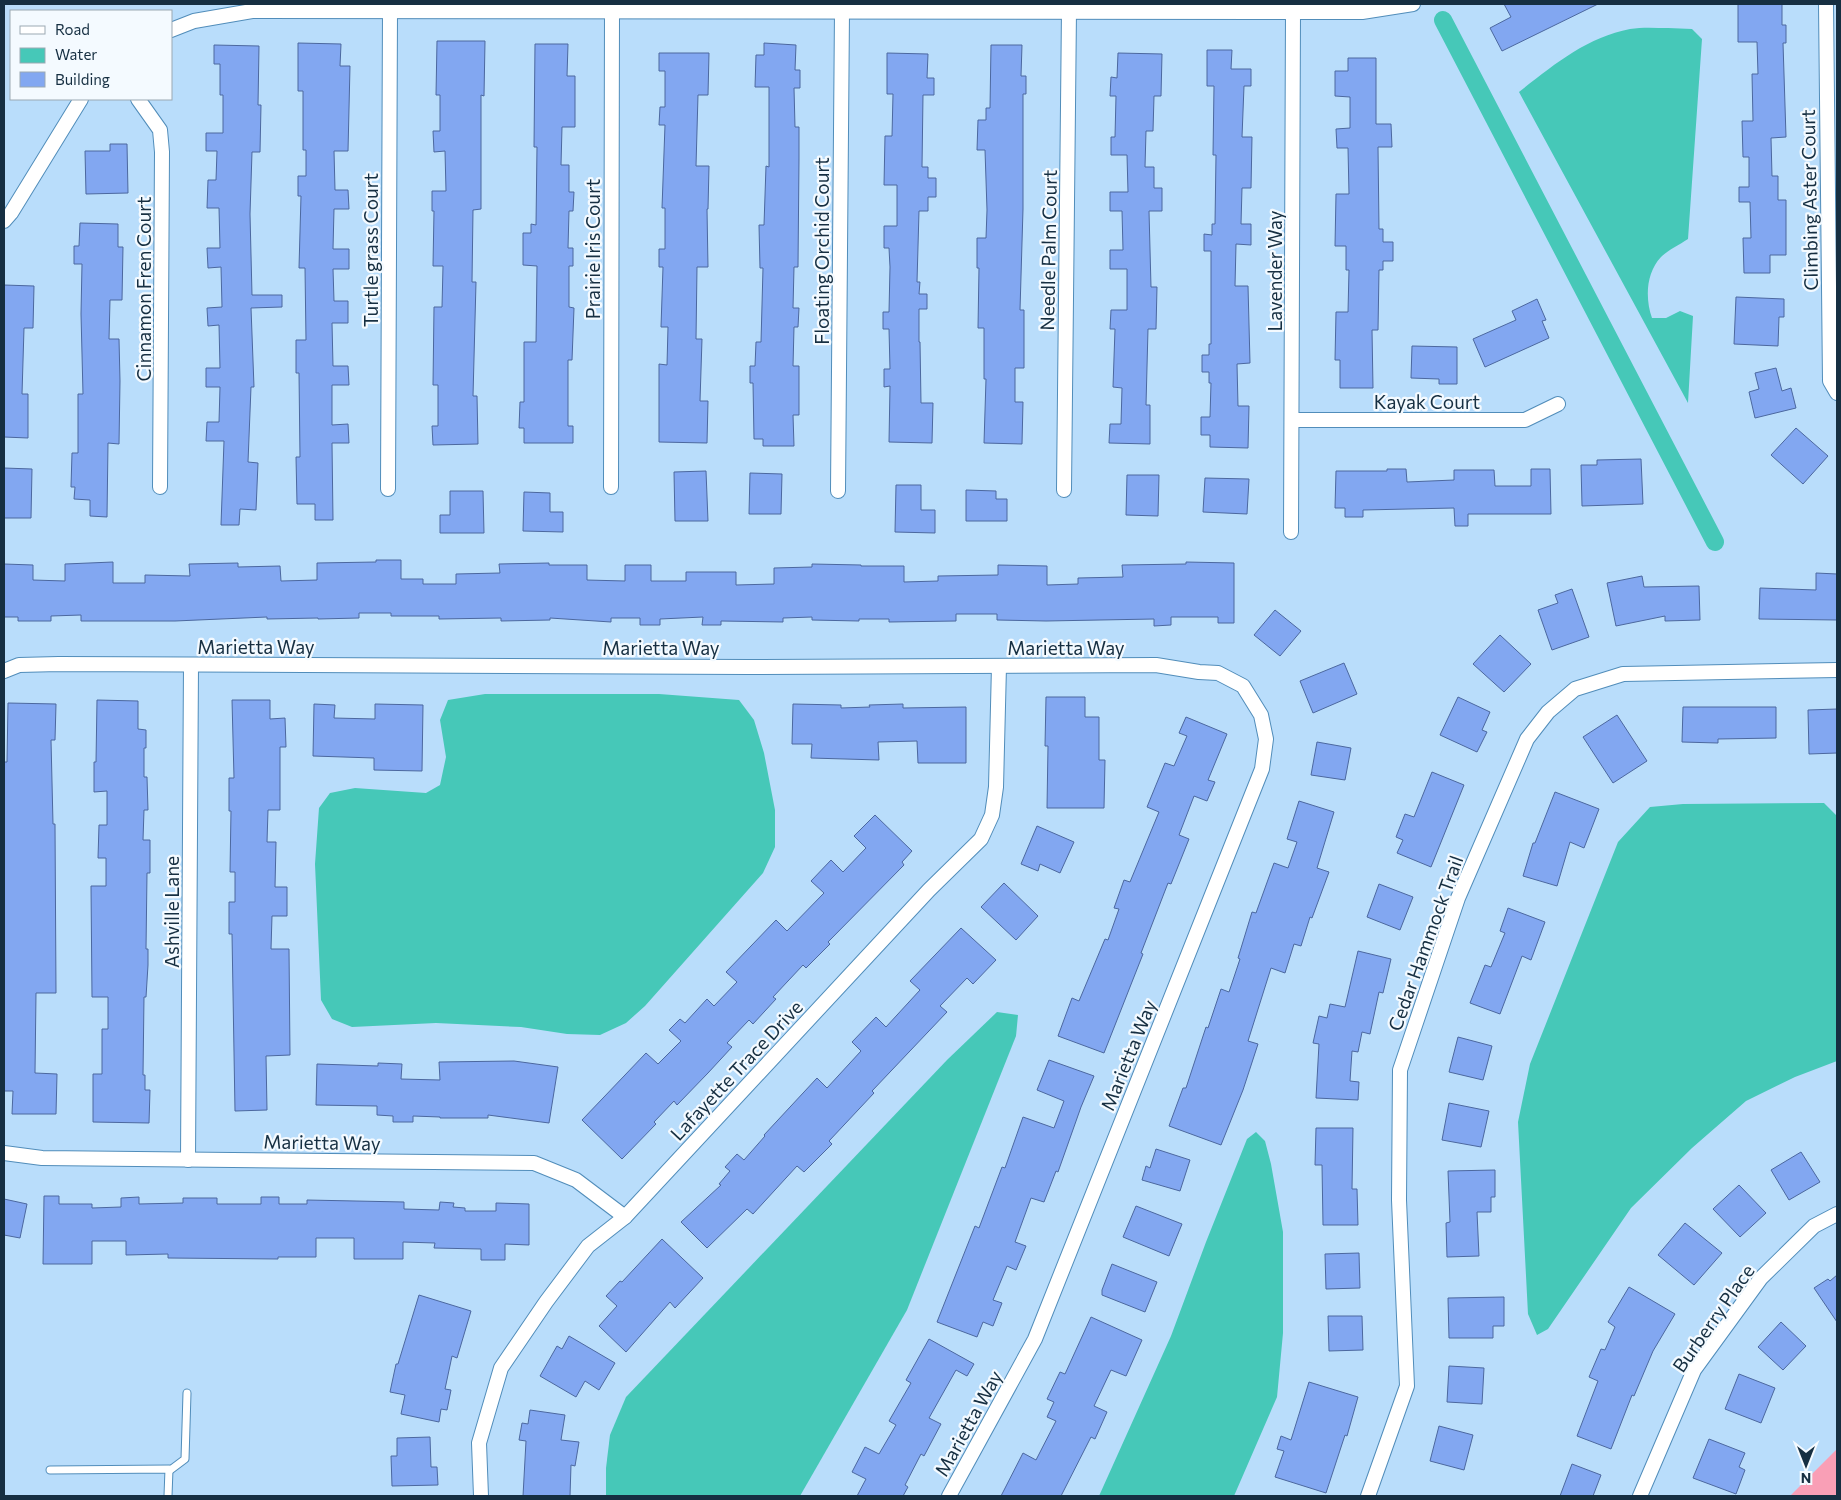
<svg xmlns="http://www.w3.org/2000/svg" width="1841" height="1500" viewBox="0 0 1841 1500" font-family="Commissioner,sans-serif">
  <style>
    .green { fill: #f99fb6 }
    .water { fill: #46c8b8 }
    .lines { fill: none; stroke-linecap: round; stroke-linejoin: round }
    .canal { stroke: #46c8b8; stroke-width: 18 }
    .building { fill: #82a7f1; stroke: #4c689f }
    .lane-casing { stroke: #518dba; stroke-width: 9 }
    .street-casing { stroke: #518dba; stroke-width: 16 }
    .lane { stroke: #fff; stroke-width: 7 }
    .street { stroke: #fff; stroke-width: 14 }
    .labels { text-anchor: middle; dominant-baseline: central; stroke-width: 4.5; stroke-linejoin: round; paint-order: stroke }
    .street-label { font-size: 19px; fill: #162f42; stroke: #f4faff }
  </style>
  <rect width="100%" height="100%" fill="#b9ddfb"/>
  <polygon class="green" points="1837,1449 1837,1496 1790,1496"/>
  <g class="water">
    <path d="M1668,28L1692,29L1702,39L1688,239C1679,245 1668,250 1661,257C1646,273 1645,298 1652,318H1666L1680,311L1693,316L1688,403L1519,92C1552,66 1587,37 1630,29C1642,27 1656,28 1668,28Z"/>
    <polygon points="485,694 659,694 739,700 754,720 764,753 775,810 775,847 763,873 645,1006 626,1023 600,1035 567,1034 521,1027 436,1023 352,1027 332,1019 321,1000 315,864 319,808 330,793 355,788 426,793 440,785 446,757 440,720 448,700"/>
    <polygon points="1824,803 1837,816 1837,1061 1795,1077 1746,1101 1692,1148 1631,1208 1548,1329 1537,1335 1528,1314 1518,1122 1530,1064 1618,842 1650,807 1683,804"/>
    <polygon points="997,1012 1018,1015 1016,1036 907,1310 800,1496 606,1496 606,1468 610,1435 626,1397 947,1060"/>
    <polygon points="1256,1132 1265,1141 1271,1164 1283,1232 1283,1333 1277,1397 1234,1496 1099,1496 1171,1336 1206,1242 1247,1139"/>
  </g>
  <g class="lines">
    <polyline class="canal" points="1443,20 1715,542"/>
  </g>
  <g class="building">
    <polygon points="1504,4 1598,4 1502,51 1490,28 1511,17"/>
    <polygon points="1738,4 1782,4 1782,25 1786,25 1786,43 1783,43 1786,137 1771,138 1772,176 1778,176 1778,200 1786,200 1786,255 1770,255 1770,273 1744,273 1743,238 1751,238 1750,202 1739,202 1739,187 1749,187 1749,157 1743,157 1742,121 1753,121 1752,74 1758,74 1757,42 1738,42"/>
    <polygon points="437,41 485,41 484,96 481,95 481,209 473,210 472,282 476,282 473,396 477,396 478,444 433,445 432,426 438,426 438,385 433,385 434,307 442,307 443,266 433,266 434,211 432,211 432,191 446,191 445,151 434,152 433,131 440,131 440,95 436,95"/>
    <polygon points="298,43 341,44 340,66 350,66 348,151 334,151 335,190 348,190 349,209 334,209 333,249 349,249 349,269 333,269 334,301 348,301 348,323 332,323 333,366 348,366 349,385 332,385 332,425 348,424 349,443 332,443 333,520 315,520 315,504 297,504 296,457 300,457 299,373 296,373 296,340 306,340 305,268 299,268 301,196 298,196 298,176 306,176 306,150 303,150 303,91 298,91"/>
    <polygon points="764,43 796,45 795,70 800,70 800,88 794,88 795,127 799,127 799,159 798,267 794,267 793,308 799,308 798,327 794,327 793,366 799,366 799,415 793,415 794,446 763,446 763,439 754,439 753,383 750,383 750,366 755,366 756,342 761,342 763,268 760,268 759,225 764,225 766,166 769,167 769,87 755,87 756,55 764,55"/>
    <polygon points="535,44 568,44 567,76 575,76 575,127 562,127 561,165 569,165 569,192 574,192 573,211 569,211 568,248 573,248 573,266 569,266 569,307 574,308 572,360 568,360 568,426 573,426 573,443 524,443 524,428 519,428 520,402 524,402 524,342 536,342 537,266 523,265 523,233 531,233 531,224 536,225 537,147 534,147"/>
    <polygon points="214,45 259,46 258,105 261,105 260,152 252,152 250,214 252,295 282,295 282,307 251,308 254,387 251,387 248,462 258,463 256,510 240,509 239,525 221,525 224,441 206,441 207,422 219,422 220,387 206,387 206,368 220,368 219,325 208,326 207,308 222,307 221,267 208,268 207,248 220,248 219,208 207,208 208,180 216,180 217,151 206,151 206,133 223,133 223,95 220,95 220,64 214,64"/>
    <polygon points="991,45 1022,45 1021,76 1026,76 1026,94 1023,94 1023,209 1020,310 1024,310 1024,368 1015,368 1015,402 1023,402 1022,444 984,443 986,379 984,379 984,328 978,328 979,268 977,268 977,238 986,238 987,210 985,150 977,150 978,120 986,120 986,108 990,108"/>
    <polygon points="1207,50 1232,50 1231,69 1251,69 1251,86 1244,86 1242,137 1252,137 1251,188 1242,188 1241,224 1251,224 1251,245 1236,244 1235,286 1248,286 1250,363 1237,364 1238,406 1249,406 1248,448 1210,447 1210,435 1201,435 1201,417 1210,417 1211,383 1209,383 1209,372 1202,372 1202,355 1209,355 1209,344 1211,344 1211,251 1204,251 1204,234 1212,235 1212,224 1215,224 1216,155 1213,155 1214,86 1207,86"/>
    <polygon points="659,53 709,53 708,95 698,95 696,166 709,166 708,209 707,209 708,267 697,267 696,339 702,339 700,401 708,401 707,443 659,442 659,364 667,365 668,327 661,327 663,267 659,267 659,249 665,249 665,208 662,208 665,125 659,125 660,107 665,107 665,71 659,71"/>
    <polygon points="887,53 928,54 927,78 934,78 934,95 923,95 922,167 928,167 928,178 936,178 936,197 928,197 928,211 919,211 917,282 920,282 919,294 927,294 927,309 919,309 919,342 920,342 921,403 933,403 932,443 889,442 890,386 884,387 884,369 890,369 889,329 883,329 883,312 889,312 890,267 889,248 884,248 884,226 897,226 897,185 884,185 885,136 892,136 893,94 887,94"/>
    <polygon points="1118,53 1162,54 1161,96 1154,96 1153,131 1146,131 1145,167 1154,167 1154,188 1162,188 1162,211 1149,211 1151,287 1157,287 1156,329 1148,329 1146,405 1150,405 1150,444 1109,443 1110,424 1121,424 1122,388 1113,387 1115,329 1110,329 1111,310 1127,310 1127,269 1110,269 1110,250 1123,250 1122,211 1110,211 1110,192 1128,192 1127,155 1111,155 1111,137 1115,137 1116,96 1110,96 1111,77 1117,78"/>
    <polygon points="1348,58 1376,58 1376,124 1391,124 1392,147 1378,147 1379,229 1383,229 1383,242 1393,242 1393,261 1383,261 1383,270 1379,270 1378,330 1372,330 1373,388 1340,388 1340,360 1335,360 1336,312 1348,312 1349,270 1346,270 1346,246 1335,246 1336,194 1349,194 1348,148 1337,148 1336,129 1350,128 1350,97 1335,96 1335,71 1348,71"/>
    <polygon points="110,144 127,144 128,193 86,194 85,151 110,151"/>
    <polygon points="80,223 118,224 118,247 123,247 122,300 110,300 109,339 119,339 120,381 119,444 108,443 107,517 90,516 90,500 74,499 75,487 71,487 72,453 78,453 78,394 83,394 81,314 82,264 74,264 74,246 79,246"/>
    <polygon points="4,285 34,286 33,328 24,328 22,394 28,394 28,438 4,437"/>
    <polygon points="1736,297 1784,299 1784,317 1779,317 1778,346 1734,344"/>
    <polygon points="1537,299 1546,320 1542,321 1549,338 1485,367 1473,339 1516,320 1512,311"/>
    <polygon points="1412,346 1457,347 1457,384 1439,384 1439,379 1411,378"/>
    <polygon points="1776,368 1782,391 1791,388 1796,408 1755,418 1749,392 1759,389 1755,373"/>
    <polygon points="1796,428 1828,456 1803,484 1771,455"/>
    <polygon points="1641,459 1643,504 1582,506 1581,465 1597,465 1597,460"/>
    <polygon points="4,468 32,469 31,518 4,518"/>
    <polygon points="1387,469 1406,469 1407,482 1454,480 1454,470 1494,470 1495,486 1531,486 1531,469 1550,469 1551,514 1468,514 1468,526 1455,526 1454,508 1363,510 1363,517 1345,517 1345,508 1335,508 1336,471 1387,471"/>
    <polygon points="706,471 708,521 675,521 674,472"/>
    <polygon points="750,473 782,474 781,514 749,514"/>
    <polygon points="1127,475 1159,475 1158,516 1126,515"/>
    <polygon points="1205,478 1249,479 1247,514 1203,512"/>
    <polygon points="896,485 921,485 921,510 935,510 935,533 895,532"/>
    <polygon points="966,490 996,491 996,499 1007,499 1007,521 966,521"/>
    <polygon points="450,491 483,491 484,533 440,533 440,515 450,515"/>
    <polygon points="524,492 550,493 550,512 563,512 563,532 523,531"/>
    <polygon points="376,560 401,560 401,579 423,579 423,584 456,584 456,574 500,573 499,564 549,563 549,565 587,565 587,580 625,581 625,565 651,565 651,581 686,581 686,572 736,572 736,585 774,584 774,568 812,567 812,564 861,565 861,566 904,566 904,582 938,581 938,576 998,575 998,565 1047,566 1047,585 1078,584 1078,578 1123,577 1122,565 1186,564 1186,562 1234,563 1234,623 1218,623 1218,617 1171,617 1171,625 1154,626 1154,619 1046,621 997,620 997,614 956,614 956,621 889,622 889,619 859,619 859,621 812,620 812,617 783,618 783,622 721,621 721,625 702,625 703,617 660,619 660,625 640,625 640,618 611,618 611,622 550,618 550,620 501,621 501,618 439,619 439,616 391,616 391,613 359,613 359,618 318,619 318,618 267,619 267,617 175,621 81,621 81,615 51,616 51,621 18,621 18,617 4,617 4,564 33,565 33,580 65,581 65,564 113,562 113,583 145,583 145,575 190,576 189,564 238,563 238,567 280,566 281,581 317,580 317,563 376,562"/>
    <polygon points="1816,573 1837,574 1837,620 1759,619 1760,588 1816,590"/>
    <polygon points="1642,576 1644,587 1699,586 1700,620 1665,621 1665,616 1616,626 1607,583"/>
    <polygon points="1572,589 1589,637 1552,650 1538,610 1558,603 1555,595"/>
    <polygon points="1275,610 1301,631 1280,656 1254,635"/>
    <polygon points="1500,635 1531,664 1504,692 1473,664"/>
    <polygon points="1344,663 1357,694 1313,713 1300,681"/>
    <polygon points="1046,697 1085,697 1085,717 1099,717 1099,760 1105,760 1104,808 1047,808 1048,746 1045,746"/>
    <polygon points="1458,697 1490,712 1482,730 1487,732 1477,752 1440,735"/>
    <polygon points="97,700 138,701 138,729 146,730 146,748 144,748 144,777 147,777 148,810 144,810 143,840 150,840 150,873 147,873 146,949 148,949 148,965 146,997 144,997 143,1075 145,1075 145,1090 150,1090 149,1123 93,1122 93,1074 102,1074 102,1029 108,1029 108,997 92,997 91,886 106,886 106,858 98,858 99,825 107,825 107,791 94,792 94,762 96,762"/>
    <polygon points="232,700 270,700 270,719 285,718 286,747 280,747 280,810 268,810 267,842 276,842 275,887 287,887 287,916 272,916 271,949 289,949 290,1055 266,1056 267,1110 235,1111 232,934 229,934 229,902 235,902 235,872 230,872 231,811 229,811 229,778 234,778"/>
    <polygon points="8,703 56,704 55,740 51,740 53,824 55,824 56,993 36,993 35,1073 57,1074 56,1114 12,1114 13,1091 4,1091 4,762 7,762"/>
    <polygon points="314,704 335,705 334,718 375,719 375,704 423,705 422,771 374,770 374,758 313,756"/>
    <polygon points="793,704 841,705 841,708 870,707 869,705 903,704 903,708 966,707 966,763 918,763 917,741 878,742 879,760 811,758 812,744 792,744"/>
    <polygon points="1683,707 1776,707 1776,738 1718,739 1718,743 1682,742"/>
    <polygon points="1837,709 1837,753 1809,754 1808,710"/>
    <polygon points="1617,715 1647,761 1613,783 1583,737"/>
    <polygon points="1186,717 1227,734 1208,780 1215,782 1207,801 1194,796 1179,835 1189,839 1171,884 1168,883 1141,953 1143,954 1104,1053 1058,1036 1072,998 1079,1001 1105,939 1108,940 1119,909 1114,908 1124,880 1130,882 1159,812 1147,807 1165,763 1174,766 1187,736 1179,733"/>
    <polygon points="1317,742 1351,748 1345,780 1311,775"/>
    <polygon points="1432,772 1464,785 1431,867 1397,853 1403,840 1396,837 1405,814 1414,817"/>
    <polygon points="1555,792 1599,809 1584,848 1570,842 1557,886 1523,876 1533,843 1535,843"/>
    <polygon points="1299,801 1334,812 1317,868 1329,872 1312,918 1310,917 1301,946 1294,944 1285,973 1271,968 1248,1041 1258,1044 1243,1090 1221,1145 1169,1126 1183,1088 1186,1088 1206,1027 1208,1028 1221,989 1229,992 1240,959 1238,958 1252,912 1256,913 1274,863 1288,868 1297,842 1287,839"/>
    <polygon points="875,815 912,851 902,862 904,865 828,942 830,944 806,968 803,965 773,997 776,999 753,1024 749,1020 727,1043 732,1047 708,1073 677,1105 674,1101 654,1122 656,1124 622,1159 582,1120 646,1053 658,1064 681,1041 669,1030 680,1019 685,1023 707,999 714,1006 737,982 726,972 776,920 787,931 824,893 811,881 831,860 843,872 866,848 854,836"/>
    <polygon points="1037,826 1074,842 1060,873 1040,864 1038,871 1021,864"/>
    <polygon points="1004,883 1038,916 1016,940 981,907"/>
    <polygon points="1379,884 1413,897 1400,930 1367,917"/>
    <polygon points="1508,908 1545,922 1531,960 1522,956 1500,1014 1470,1003 1485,965 1491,967 1505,933 1500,931"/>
    <polygon points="961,928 996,960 973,984 967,978 940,1006 947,1012 872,1091 874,1093 829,1141 832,1144 804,1172 797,1166 753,1214 747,1209 707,1248 681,1222 721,1185 719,1184 730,1171 725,1167 737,1154 744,1160 765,1136 764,1135 817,1078 827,1088 861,1051 852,1042 876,1017 886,1027 920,990 910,981"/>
    <polygon points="1358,951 1391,959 1383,993 1379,992 1370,1034 1362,1032 1358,1052 1352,1051 1350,1081 1359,1082 1358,1100 1316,1098 1319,1044 1313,1043 1319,1016 1327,1018 1330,1004 1345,1007"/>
    <polygon points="1458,1037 1492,1046 1483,1080 1449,1072"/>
    <polygon points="1049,1060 1094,1076 1081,1107 1058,1172 1056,1171 1044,1202 1031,1198 1015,1242 1026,1246 1016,1270 1007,1266 993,1300 1002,1303 993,1326 983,1322 977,1337 937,1322 975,1226 979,1228 1002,1167 1005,1168 1023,1117 1054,1128 1064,1101 1037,1090"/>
    <polygon points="514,1061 558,1067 549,1123 488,1115 488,1118 440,1118 440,1117 413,1116 413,1122 393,1122 393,1116 377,1115 377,1106 316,1105 317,1064 378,1066 378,1063 402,1064 401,1079 440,1080 439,1062"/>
    <polygon points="1449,1103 1489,1111 1481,1147 1442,1140"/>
    <polygon points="1316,1128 1353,1128 1352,1189 1357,1189 1358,1225 1323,1225 1322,1165 1315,1165"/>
    <polygon points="1156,1149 1190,1160 1180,1191 1142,1180 1146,1166 1150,1168"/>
    <polygon points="1801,1152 1820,1182 1789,1200 1771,1170"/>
    <polygon points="1495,1170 1495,1197 1491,1197 1491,1212 1477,1212 1479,1256 1447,1257 1446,1223 1450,1222 1448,1171"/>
    <polygon points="1739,1185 1766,1213 1740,1237 1713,1209"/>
    <polygon points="44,1196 59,1196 59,1204 92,1204 92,1208 121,1207 121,1198 139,1197 139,1204 183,1203 183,1198 217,1198 217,1204 261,1204 261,1197 279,1197 279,1204 307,1204 307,1200 404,1202 404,1209 439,1210 440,1202 454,1203 453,1207 465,1208 465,1211 496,1211 496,1203 529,1204 529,1245 505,1244 505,1260 481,1260 481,1249 434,1248 435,1243 403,1242 403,1259 354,1259 354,1238 316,1238 316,1257 278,1257 278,1259 168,1258 168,1254 126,1255 126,1241 92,1241 92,1264 43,1264"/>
    <polygon points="4,1199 27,1204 20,1238 4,1235"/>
    <polygon points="1136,1206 1182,1224 1169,1256 1123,1237"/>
    <polygon points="1685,1223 1722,1253 1694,1285 1658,1255"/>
    <polygon points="662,1239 703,1278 675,1308 670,1302 626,1352 599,1326 617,1306 606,1296 620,1281 622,1282"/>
    <polygon points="1359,1253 1360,1288 1326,1289 1325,1254"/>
    <polygon points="1112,1264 1157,1282 1145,1312 1102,1295 1102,1290"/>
    <polygon points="1837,1275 1837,1322 1814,1288 1828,1279 1830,1281"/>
    <polygon points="1629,1287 1675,1314 1653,1351 1634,1396 1632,1395 1611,1449 1577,1436 1598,1381 1589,1377 1601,1349 1605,1350 1615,1327 1608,1322"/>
    <polygon points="419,1295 471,1311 457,1358 452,1356 445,1389 451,1390 447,1410 441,1409 439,1422 401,1414 405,1395 390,1392 396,1364 398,1364"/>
    <polygon points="1504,1297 1504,1326 1493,1326 1493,1338 1449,1338 1448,1298"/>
    <polygon points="1328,1316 1362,1316 1363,1350 1329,1351"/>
    <polygon points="1091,1317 1142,1340 1126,1376 1111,1370 1094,1406 1107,1412 1095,1439 1091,1437 1061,1496 1001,1496 1023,1453 1036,1460 1056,1421 1047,1417 1054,1402 1047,1399 1060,1372 1065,1374"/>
    <polygon points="1781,1322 1806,1346 1783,1370 1758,1347"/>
    <polygon points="569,1336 615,1363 599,1390 585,1381 576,1397 540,1376 557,1346 562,1349"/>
    <polygon points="929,1339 974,1364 967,1376 956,1370 929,1418 941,1424 924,1456 921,1454 905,1485 908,1487 903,1496 857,1496 866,1479 852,1472 865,1447 879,1454 896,1425 889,1421 911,1383 906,1380"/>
    <polygon points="1449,1366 1484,1368 1482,1404 1447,1402"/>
    <polygon points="1739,1374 1775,1388 1761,1423 1725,1409"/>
    <polygon points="1309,1382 1358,1397 1347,1436 1345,1435 1326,1493 1275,1477 1284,1451 1277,1449 1281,1436 1291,1440"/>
    <polygon points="530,1410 565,1415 561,1440 579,1442 575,1466 571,1465 570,1496 523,1496 526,1441 519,1440 522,1423 528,1424"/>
    <polygon points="1439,1426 1473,1435 1464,1470 1430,1461"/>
    <polygon points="430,1437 431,1467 437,1467 438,1485 392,1486 391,1456 397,1456 397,1438"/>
    <polygon points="1709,1439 1745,1453 1739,1467 1745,1470 1736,1494 1693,1478"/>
    <polygon points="1572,1464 1601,1475 1593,1496 1560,1496"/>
  </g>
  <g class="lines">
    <defs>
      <g id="lane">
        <polyline points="50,1470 169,1469 168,1496"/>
        <polyline points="169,1471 185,1459 187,1393"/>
      </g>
      <g id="street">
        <polyline points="1826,4 1830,381 1837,393"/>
        <polyline points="171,30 194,21 252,11 1362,12 1413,4"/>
        <polyline points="138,99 160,130 162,152 160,487"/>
        <polyline points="4,221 11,213 81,99"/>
        <polyline points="1292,420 1525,420 1558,404"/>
        <polyline points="611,487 612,11"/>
        <polyline points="388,489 390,11"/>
        <polyline points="1064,490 1069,10"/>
        <polyline points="838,491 842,11"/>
        <polyline points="1291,532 1293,11"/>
        <polyline points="4,671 19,665 59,664 747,667 1156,665 1199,672 1218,673 1243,686 1261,715 1266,739 1262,769 1035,1339 949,1496"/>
        <polyline points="4,1153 42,1158 534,1163 576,1180 625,1217"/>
        <polyline points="188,1160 191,665"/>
        <polyline points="481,1496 479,1443 501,1368 546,1302 588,1246 625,1217 929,890 981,839 992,815 996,787 999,666"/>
        <polyline points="1368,1496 1407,1386 1399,1200 1400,1070 1458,898 1527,739 1548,712 1575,689 1623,674 1837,670"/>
        <polyline points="1640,1496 1694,1370 1761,1278 1814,1226 1837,1214"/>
      </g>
    </defs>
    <use href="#lane" class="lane-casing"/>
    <use href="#street" class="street-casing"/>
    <use href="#lane" class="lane"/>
    <use href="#street" class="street"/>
  </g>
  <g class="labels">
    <g class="street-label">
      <text transform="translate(1809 200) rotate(-91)">Climbing Aster Court</text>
      <text transform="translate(592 249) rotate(-90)">Prairie Iris Court</text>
      <text transform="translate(370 250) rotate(-90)">Turtle grass Court</text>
      <text transform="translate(1048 250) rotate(-89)">Needle Palm Court</text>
      <text transform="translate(821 251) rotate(-90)">Floating Orchid Court</text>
      <text transform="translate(1274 271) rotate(-90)">Lavender Way</text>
      <text transform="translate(143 289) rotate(-90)">Cinnamon Fren Court</text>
      <text x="1427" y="401">Kayak Court</text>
      <text x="256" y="646">Marietta Way</text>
      <text x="661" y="647">Marietta Way</text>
      <text x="1066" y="647">Marietta Way</text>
      <text transform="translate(171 912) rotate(-90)">Ashville Lane</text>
      <text transform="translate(1425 943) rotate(-70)">Cedar Hammock Trail</text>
      <text transform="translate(1128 1055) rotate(-68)">Marietta Way</text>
      <text transform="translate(736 1070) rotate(-47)">Lafayette Trace Drive</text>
      <text transform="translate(322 1142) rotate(1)">Marietta Way</text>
      <text transform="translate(1713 1318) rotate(-55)">Burberry Place</text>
      <text transform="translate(968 1423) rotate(-61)">Marietta Way</text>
    </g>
  </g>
  <rect width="1841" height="1500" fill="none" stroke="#162f42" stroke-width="10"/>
  <rect x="10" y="10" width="162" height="90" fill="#f4faff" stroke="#9ba9b3"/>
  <rect x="20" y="26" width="25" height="8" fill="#ffffff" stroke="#9ba9b3"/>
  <text x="55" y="35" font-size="15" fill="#162f42">Road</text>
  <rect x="20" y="48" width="25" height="15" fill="#46c8b8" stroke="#9ba9b3"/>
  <text x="55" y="60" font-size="15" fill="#162f42">Water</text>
  <rect x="20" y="72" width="25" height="15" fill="#82a7f1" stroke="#9ba9b3"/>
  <text x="55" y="85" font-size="15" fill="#162f42">Building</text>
  <g transform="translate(1806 1465) rotate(180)" stroke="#f4faff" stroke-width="4" paint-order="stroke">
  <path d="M0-4L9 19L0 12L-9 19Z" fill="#162f42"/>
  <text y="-8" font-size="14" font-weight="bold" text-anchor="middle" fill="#162f42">N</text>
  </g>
</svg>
